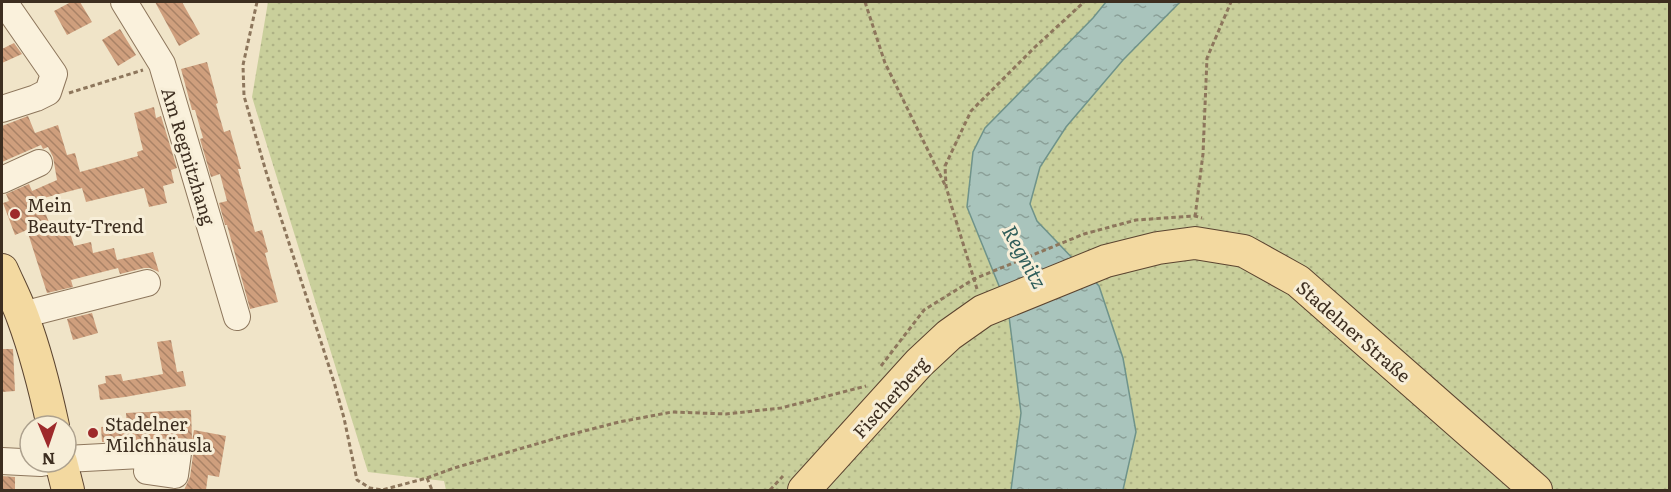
<svg xmlns="http://www.w3.org/2000/svg" width="1671" height="492" viewBox="0 0 1671 492" font-family="Literata,serif">
  <style>
    .grass { fill: url(#grass-dots) }
    .water { fill: url(#water-ripples); stroke: #6f938a; stroke-width: 1.5 }
    .building { fill: url(#building-back-hatch) }
    .lines { fill: none; stroke-linecap: round; stroke-linejoin: round }
    .minor-casing { stroke: #8d765c; stroke-width: 28 }
    .major-casing { stroke: #5b4430; stroke-width: 34 }
    .path { stroke: #8d765c; stroke-width: 3; stroke-dasharray: 4.5 3; stroke-linecap: butt }
    .minor { stroke: #faf1dc; stroke-width: 26 }
    .major { stroke: #f3d9a0; stroke-width: 32 }
    .poi-dot { fill: #9e2a2b; stroke: #f7eed8; stroke-width: 2 }
    .labels { text-anchor: middle; dominant-baseline: central; stroke-width: 6; stroke-linejoin: round; paint-order: stroke }
    .street-label { font-size: 18px; fill: #3d2e20; stroke: #f7eed8 }
    .poi-label { font-size: 18px; fill: #3d2e20; stroke: #f7eed8; text-anchor: start }
    .water-label { font-size: 20px; font-style: italic; fill: #2f5d5a; stroke: #f7eed8 }
  </style>
  <defs>
    <pattern id="grass-dots" width="8" height="8" patternUnits="userSpaceOnUse" patternTransform="scale(1.5)"><rect width="8" height="8" fill="#c9cf9b"/><path d="M2 2h.1M6 6h.1" fill="none" stroke="#aeb285" stroke-width="1.8" stroke-linecap="round"/></pattern>
    <pattern id="water-ripples" width="26" height="14" patternUnits="userSpaceOnUse" patternTransform="scale(1.5)"><rect width="26" height="14" fill="#a9c4bc"/><path d="M2 4q2-2 4 0t4 0M15 11q2-2 4 0t4 0" fill="none" stroke="#8ba098"/></pattern>
    <pattern id="building-back-hatch" width="6" height="6" patternUnits="userSpaceOnUse" patternTransform="scale(1.5)"><rect width="6" height="6" fill="#cf9f7d"/><path d="M-1 5l2 2M0 0l6 6M5-1l2 2" fill="none" stroke="#a98266"/></pattern>
  </defs>
  <rect width="100%" height="100%" fill="#f0e4c8"/>
  <polygon class="grass" points="268,2 1669,2 1669,490 446,490 444,481 368,472 252,97"/>
  <polygon class="water" points="1106,2 1180,2 1123,60 1066,127 1040,167 1030,204 1037,221 1099,286 1123,358 1136,432 1123,490 1011,490 1021,413 1008,308 967,207 973,152 985,128 1093,18"/>
  <g class="building">
    <polygon points="71,2 80,2 92,22 67,35 54,11"/>
    <polygon points="155,2 182,2 200,34 179,46"/>
    <polygon points="120,29 136,55 118,66 102,40"/>
    <polygon points="14,43 22,54 2,63 2,49"/>
    <polygon points="207,62 218,103 216,104 224,132 230,130 241,169 238,169 255,232 262,230 268,252 265,253 278,302 250,309 227,225 225,225 219,203 227,201 220,174 211,177 200,139 203,138 195,110 192,110 181,69"/>
    <polygon points="154,107 156,118 161,116 177,168 171,170 174,183 163,186 167,203 149,207 144,188 86,202 82,188 40,199 53,233 69,229 74,246 91,242 93,253 114,248 117,260 153,252 159,272 150,268 144,268 120,274 118,268 71,280 73,287 47,293 27,230 15,235 3,203 9,201 6,194 29,184 32,191 57,180 53,157 48,147 43,149 41,145 2,162 2,126 28,116 35,133 58,125 67,155 75,153 80,172 138,156 137,152 143,150 134,113"/>
    <polygon points="92,313 98,333 73,340 67,319"/>
    <polygon points="171,340 177,372 183,371 186,386 125,397 100,400 98,385 106,383 105,376 121,374 123,381 163,374 157,342"/>
    <polygon points="2,349 13,349 15,391 2,392"/>
    <polygon points="191,410 192,439 177,438 102,442 101,427 127,425 126,413"/>
    <polygon points="194,430 226,436 219,477 208,475 206,490 184,490 190,477 193,455 191,446"/>
    <polygon points="2,476 15,477 15,490 2,490"/>
  </g>
  <g class="lines">
    <defs>
      <g id="minor">
        <polyline points="124,2 162,64 237,317"/>
        <polyline points="2,109 36,98 48,92 54,74 4,2"/>
        <polyline points="2,180 39,163"/>
        <polyline points="22,315 147,283"/>
        <polyline points="66,459 178,453 175,475 147,471"/>
        <polyline points="2,461 41,463 47,462"/>
      </g>
      <g id="major">
        <path d="M2,270C9,286 17,301 23,318C36,353 45,389 53,426"/>
        <polyline points="61,462 68,490"/>
        <polyline points="804,490 919,363 949,335 983,311 1106,261 1158,248 1195,243 1244,251 1298,281 1536,490"/>
      </g>
    </defs>
    <use href="#minor" class="minor-casing"/>
    <use href="#major" class="major-casing"/>
    <g class="path">
      <polyline points="257,2 243,65 244,96 267,175 334,382 344,418 357,480 370,488 382,490 427,478 454,468 557,438 619,422 672,412 726,414 781,408 866,386"/>
      <polyline points="865,2 885,63 945,185"/>
      <polyline points="69,93 143,70"/>
      <polyline points="1195,217 1203,154 1207,58 1231,2"/>
      <polyline points="977,289 950,201 946,186 945,166 971,111 1035,47 1084,2"/>
      <polyline points="881,366 924,310 974,279 1084,234 1136,220 1195,216 1202,218"/>
      <polyline points="427,478 432,490"/>
      <polyline points="770,490 783,476"/>
    </g>
    <use href="#minor" class="minor"/>
    <use href="#major" class="major"/>
  </g>
  <g class="poi-dot">
    <circle cx="15" cy="214" r="6"/>
    <circle cx="93" cy="433" r="6"/>
  </g>
  <g class="labels">
    <g class="street-label">
      <text transform="translate(189 156) rotate(73)">Am Regnitzhang</text>
      <text transform="translate(1354 331) rotate(41)">Stadelner Straße</text>
      <text transform="translate(890 397) rotate(-48)">Fischerberg</text>
    </g>
    <g class="poi-label">
      <text x="27" y="204">Mein<tspan x="27" dy="21">Beauty-Trend</tspan></text>
      <text x="105" y="423">Stadelner<tspan x="105" dy="21">Milchhäusla</tspan></text>
    </g>
    <g class="water-label">
      <text transform="translate(1026 256) rotate(61)">Regnitz</text>
    </g>
  </g>
  <rect width="1671" height="492" fill="none" stroke="#3d2e20" stroke-width="6"/>
  <g transform="translate(48 444) rotate(178)"><circle r="28" fill="#f7eed8" stroke="#ada18e" stroke-width="1.5"/>
  <path d="M0-4.5L10 22L0 15L-10 22Z" fill="#9e2a2b"/>
  <text y="-9" font-size="16" font-weight="bold" text-anchor="middle" fill="#3d2e20">N</text>
  </g>
</svg>
